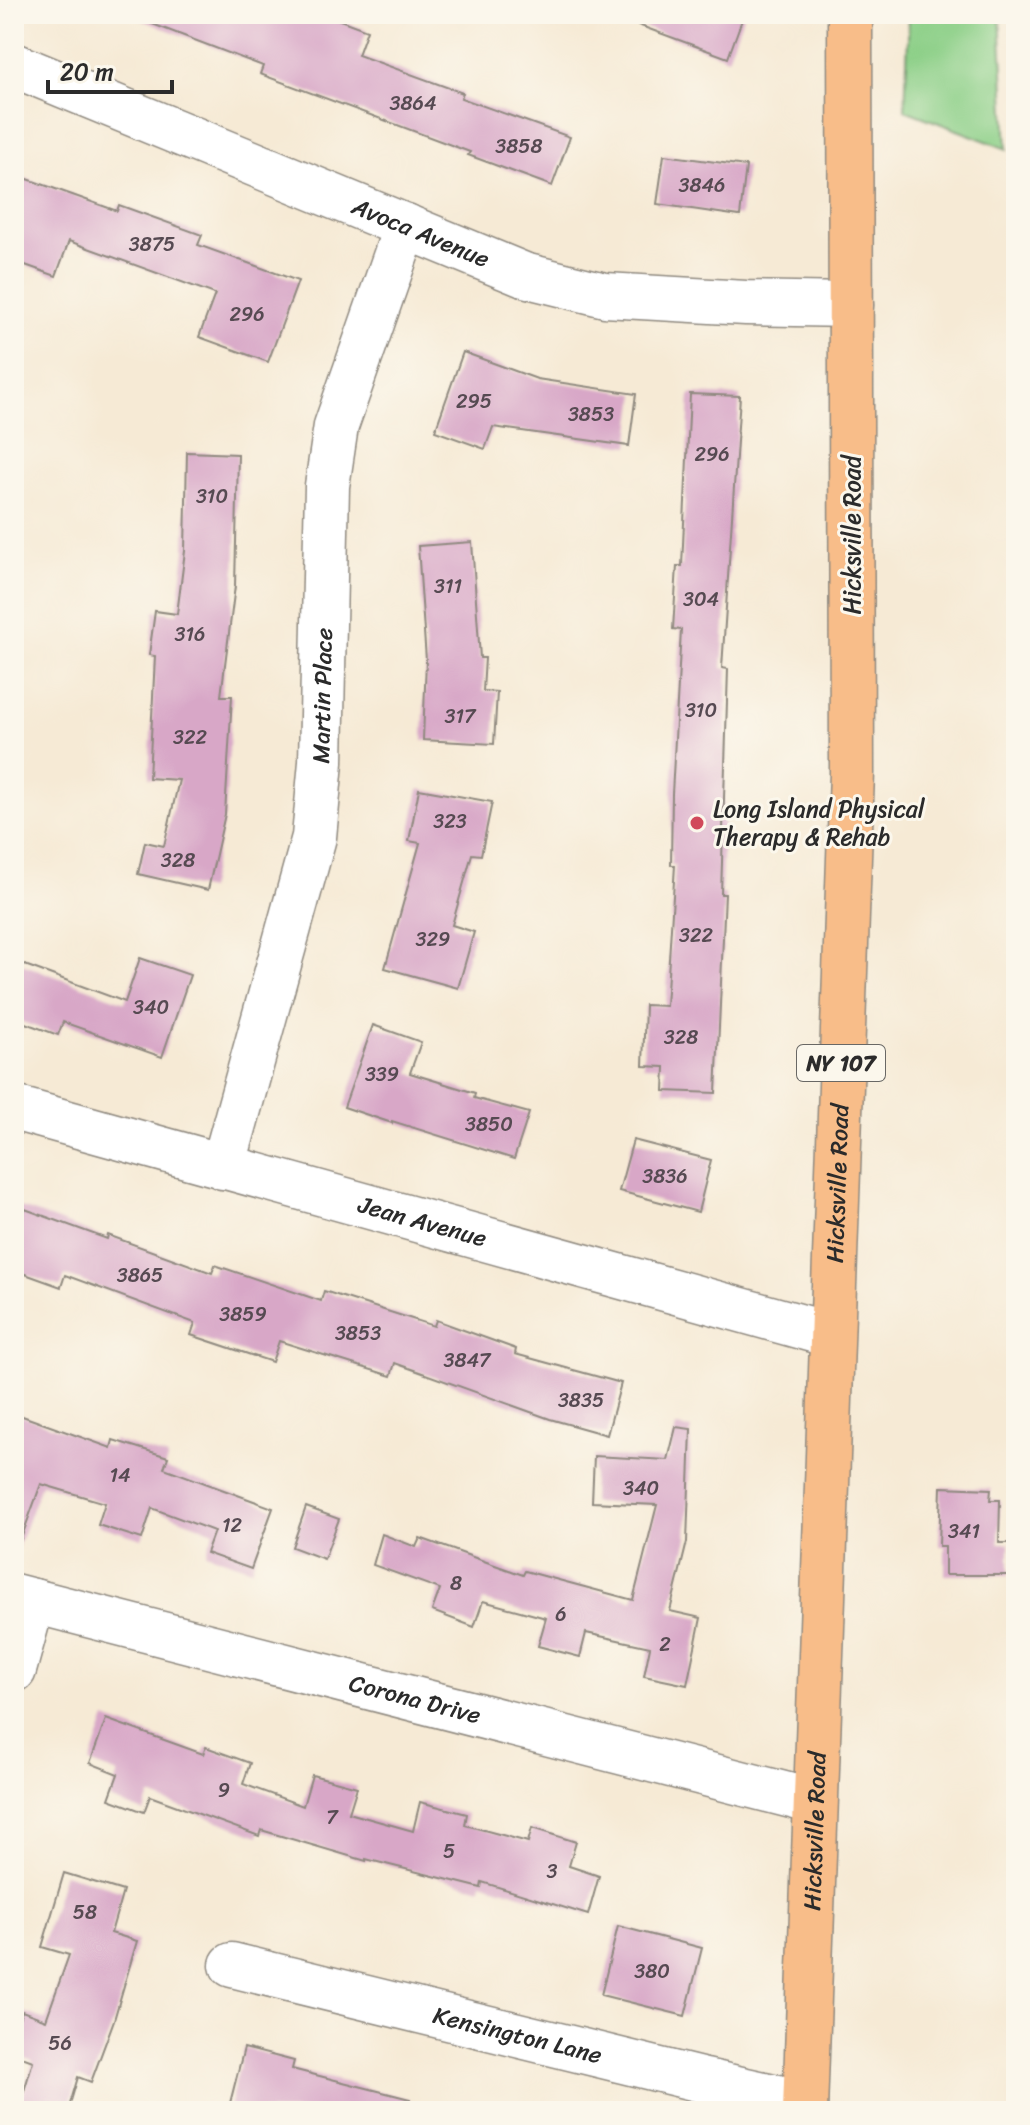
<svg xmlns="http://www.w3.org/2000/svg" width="1030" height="2125" viewBox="0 0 1030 2125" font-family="Sriracha,sans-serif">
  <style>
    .grass { fill: #8ed089; stroke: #5c7e5a; stroke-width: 2 }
    .building { fill: #d8a7c7 }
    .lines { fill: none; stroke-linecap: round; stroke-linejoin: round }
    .minor-casing { stroke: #908a80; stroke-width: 47 }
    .major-casing { stroke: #908a80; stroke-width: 47 }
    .minor { stroke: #fff; stroke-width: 44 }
    .major { stroke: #f8bd89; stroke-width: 44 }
    .poi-dot { fill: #d1495b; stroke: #fbf7ec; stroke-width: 3 }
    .labels { text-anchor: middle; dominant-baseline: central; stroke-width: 6; stroke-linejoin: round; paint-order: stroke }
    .number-label { font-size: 20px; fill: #564a52 }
    .shield { fill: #fbf7ec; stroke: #696865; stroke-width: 2 }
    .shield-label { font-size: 22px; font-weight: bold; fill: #2b2b2b }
    .street-label { font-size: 24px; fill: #2b2b2b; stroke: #fbf7ec }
    .poi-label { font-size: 24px; fill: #2b2b2b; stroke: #fbf7ec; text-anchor: start }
  </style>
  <rect width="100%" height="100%" fill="#fbf7ec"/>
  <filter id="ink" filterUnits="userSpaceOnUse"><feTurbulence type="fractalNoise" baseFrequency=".0125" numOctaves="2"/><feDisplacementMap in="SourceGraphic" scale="16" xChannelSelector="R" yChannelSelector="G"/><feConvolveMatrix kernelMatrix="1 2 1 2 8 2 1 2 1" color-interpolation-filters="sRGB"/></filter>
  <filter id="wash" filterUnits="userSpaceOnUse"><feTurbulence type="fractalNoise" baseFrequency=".006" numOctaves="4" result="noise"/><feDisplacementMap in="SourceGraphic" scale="32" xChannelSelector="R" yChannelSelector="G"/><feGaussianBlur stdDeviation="1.8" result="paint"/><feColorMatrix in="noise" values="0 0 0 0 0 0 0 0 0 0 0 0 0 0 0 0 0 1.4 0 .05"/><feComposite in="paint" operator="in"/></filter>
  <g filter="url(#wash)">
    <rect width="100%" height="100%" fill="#f6ead5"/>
    <polygon class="grass" points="909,14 1016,14 1016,21 1000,16 1007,149 905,110"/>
    <g id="blocks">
      <g class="building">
        <polygon points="134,14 324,14 367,30 358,55 463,93 461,98 570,137 552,186 468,155 470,152 260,74 263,66 134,17"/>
        <polygon points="619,14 744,14 728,58 619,18"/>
        <polygon points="664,155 746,166 740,216 657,204"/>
        <polygon points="22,177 117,211 119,205 202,235 198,245 298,281 268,362 199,337 215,294 69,241 56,276 14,261 14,200"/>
        <polygon points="463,352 537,379 636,394 629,446 493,427 485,449 435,431"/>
        <polygon points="690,394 740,396 722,668 728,669 721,894 725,894 716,1093 664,1091 665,1067 643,1066 645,1005 666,1006 675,865 671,865 672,794 681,630 673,629 677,566 682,566"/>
        <polygon points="187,452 238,454 235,586 221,696 232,696 225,814 208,890 138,874 145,842 164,846 179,780 149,778 155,656 149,655 155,611 177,614 185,551"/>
        <polygon points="472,542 480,658 485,658 483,691 497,692 494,744 423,740 426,660 418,546"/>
        <polygon points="419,789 492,802 481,855 472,854 452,925 474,932 458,988 385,968 420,843 409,841"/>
        <polygon points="140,958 190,975 162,1057 63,1022 58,1035 14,1019 14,961 125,1002"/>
        <polygon points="373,1025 421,1042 410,1073 475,1093 474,1098 529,1113 514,1159 392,1121 392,1123 344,1107"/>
        <polygon points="633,1140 711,1160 698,1212 619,1191"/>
        <polygon points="14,1205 107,1239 108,1235 212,1273 215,1265 321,1301 324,1291 434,1326 436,1320 516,1349 515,1354 621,1383 607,1435 550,1419 395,1363 391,1376 279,1341 272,1362 191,1335 195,1323 65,1275 61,1287 14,1270"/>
        <polygon points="14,1413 111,1448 113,1440 168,1457 164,1468 273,1508 251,1569 206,1553 214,1531 152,1508 142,1539 98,1525 105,1503 41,1484 18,1547 14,1547"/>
        <polygon points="676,1427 691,1429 687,1542 670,1611 701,1618 687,1685 644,1676 650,1647 586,1633 580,1657 538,1646 546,1618 483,1601 474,1627 432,1611 440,1589 373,1565 382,1534 416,1547 420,1538 523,1575 525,1571 633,1600 657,1505 592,1502 594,1456 668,1460"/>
        <polygon points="941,1487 991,1489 990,1500 1000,1500 999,1543 1009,1543 1009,1575 945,1575 945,1546 939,1546"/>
        <polygon points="306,1507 339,1519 324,1559 292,1547"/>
        <polygon points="106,1719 203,1754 206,1747 250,1763 243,1784 303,1806 312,1775 357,1787 349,1813 413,1831 420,1802 467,1814 465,1825 528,1842 532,1828 576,1842 569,1866 599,1876 588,1915 482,1882 481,1888 366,1859 366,1861 261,1830 259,1836 150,1796 144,1812 109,1799 118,1774 90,1763"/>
        <polygon points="64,1873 123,1891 111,1933 137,1941 114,2020 91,2082 78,2077 68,2111 18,2111 33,2061 14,2054 14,2032 22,2011 46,2020 69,1955 42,1947"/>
        <polygon points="618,1926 702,1948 685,2016 601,1995"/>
        <polygon points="244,2048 294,2061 292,2069 410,2099 409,2111 228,2111"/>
      </g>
    </g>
  </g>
  <g filter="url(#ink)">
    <use href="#blocks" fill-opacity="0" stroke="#908a80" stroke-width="2"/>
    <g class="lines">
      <defs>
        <g id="minor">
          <path id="s1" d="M14,65L524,275L605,295L746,303L851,305"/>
          <path id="s2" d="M14,1108L831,1335"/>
          <path id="s3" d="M223,1167L314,837L321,762L327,486L336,426L406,226"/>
          <path id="s4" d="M14,1596L815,1802"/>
          <polyline points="14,1670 33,1601"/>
          <path id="s5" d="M232,1965L705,2081L805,2103"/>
        </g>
        <g id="major">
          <path id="s6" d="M805,2111L852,773L850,14"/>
        </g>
      </defs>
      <use href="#minor" class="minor-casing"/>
      <use href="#major" class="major-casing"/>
      <use href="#minor" class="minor"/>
      <use href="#major" class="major"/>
    </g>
  </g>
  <circle class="poi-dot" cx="697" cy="823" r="8"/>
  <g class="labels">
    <g class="number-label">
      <text x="413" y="103">3864</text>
      <text x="519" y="146">3858</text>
      <text x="702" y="185">3846</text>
      <text x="152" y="244">3875</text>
      <text x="247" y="314">296</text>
      <text x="474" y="401">295</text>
      <text x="591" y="414">3853</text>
      <text x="712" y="454">296</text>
      <text x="212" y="496">310</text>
      <text x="448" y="586">311</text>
      <text x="701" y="599">304</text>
      <text x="190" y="634">316</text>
      <text x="701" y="710">310</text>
      <text x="460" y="716">317</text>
      <text x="190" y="737">322</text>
      <text x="450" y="821">323</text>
      <text x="178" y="860">328</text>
      <text x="696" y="935">322</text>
      <text x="433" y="939">329</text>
      <text x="151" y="1007">340</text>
      <text x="681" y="1037">328</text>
      <text x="382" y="1074">339</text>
      <text x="489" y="1124">3850</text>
      <text x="665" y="1176">3836</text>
      <text x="140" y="1275">3865</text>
      <text x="243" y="1314">3859</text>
      <text x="358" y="1333">3853</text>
      <text x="467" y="1360">3847</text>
      <text x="581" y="1400">3835</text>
      <text x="120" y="1475">14</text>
      <text x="641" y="1488">340</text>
      <text x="232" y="1525">12</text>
      <text x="964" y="1531">341</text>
      <text x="456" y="1583">8</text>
      <text x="561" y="1614">6</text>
      <text x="665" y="1644">2</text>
      <text x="224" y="1790">9</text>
      <text x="332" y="1817">7</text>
      <text x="449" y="1851">5</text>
      <text x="552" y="1871">3</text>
      <text x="85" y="1912">58</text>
      <text x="652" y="1971">380</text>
      <text x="60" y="2043">56</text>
    </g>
    <rect class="shield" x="797" y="1045" width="88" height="36" rx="6"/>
    <g class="shield-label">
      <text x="841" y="1063">NY 107</text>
    </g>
    <g class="street-label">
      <text stroke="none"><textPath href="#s1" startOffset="440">Avoca Avenue</textPath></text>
      <text transform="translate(852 535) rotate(-90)">Hicksville Road</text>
      <text stroke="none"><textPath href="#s3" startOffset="484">Martin Place</textPath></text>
      <text stroke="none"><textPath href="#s6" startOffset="928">Hicksville Road</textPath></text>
      <text stroke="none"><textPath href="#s2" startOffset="424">Jean Avenue</textPath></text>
      <text stroke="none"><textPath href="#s4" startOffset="414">Corona Drive</textPath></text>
      <text stroke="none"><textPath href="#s6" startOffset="280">Hicksville Road</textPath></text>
      <text stroke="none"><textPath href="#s5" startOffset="294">Kensington Lane</textPath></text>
    </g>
    <g class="poi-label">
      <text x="713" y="809">Long Island Physical<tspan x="713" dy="28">Therapy &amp; Rehab</tspan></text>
    </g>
  </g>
  <rect width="1030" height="2125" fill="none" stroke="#fbf7ec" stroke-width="48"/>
  <path d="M48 80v12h124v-12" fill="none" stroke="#2b2b2b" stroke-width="4"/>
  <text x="60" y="80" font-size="24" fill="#2b2b2b" stroke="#fbf7ec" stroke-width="6" paint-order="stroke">20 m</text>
</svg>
